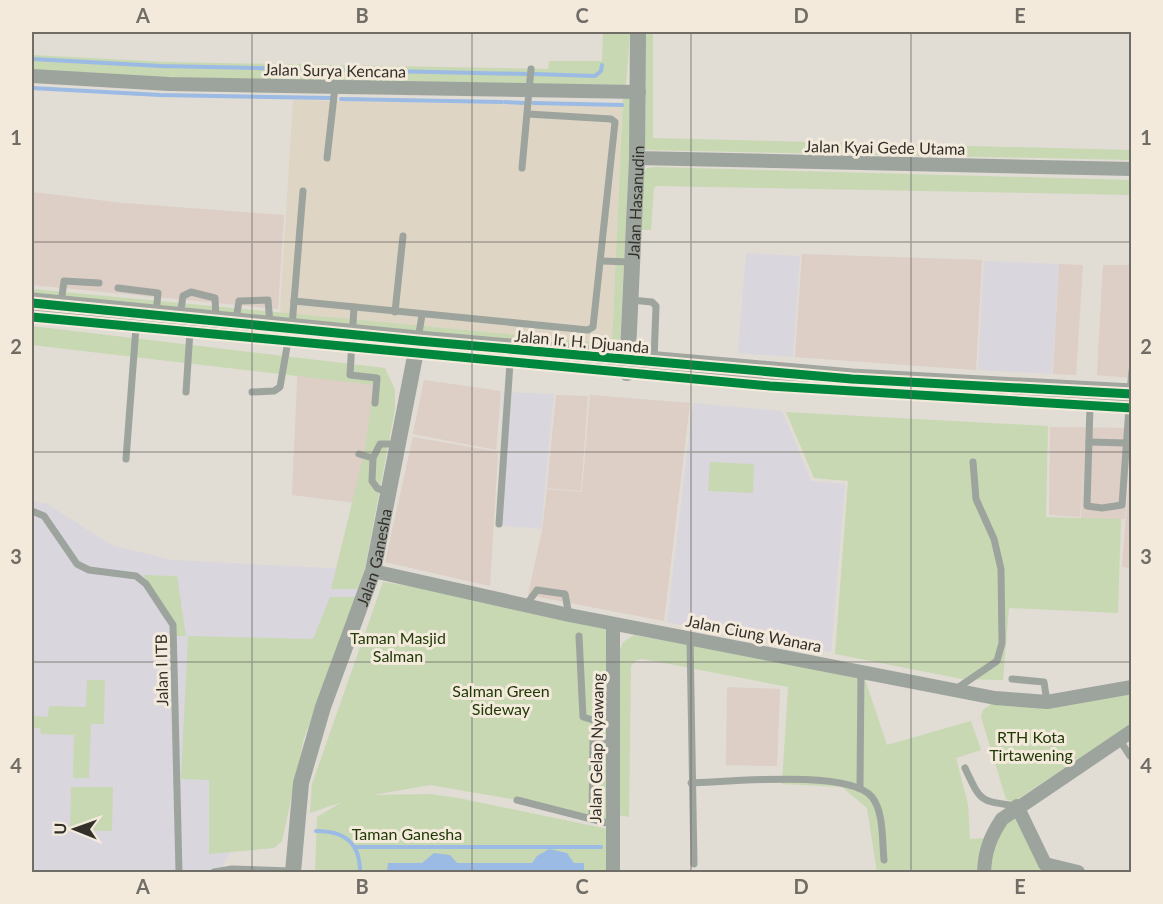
<svg xmlns="http://www.w3.org/2000/svg" width="1163" height="904" viewBox="0 0 1163 904" font-family="Lato,sans-serif">
  <style>
    .commercial { fill: #ddcec6 }
    .built { fill: #ded5c5 }
    .education { fill: #dad6de }
    .green { fill: #c7d8b3 }
    .water { fill: #9bbae4 }
    .lines { fill: none; stroke-linecap: round; stroke-linejoin: round }
    .stream { stroke: #9bbae4; stroke-width: 4 }
    .service { stroke: #9da49d; stroke-width: 7 }
    .minor { stroke: #9da49d; stroke-width: 14 }
    .tertiary { stroke: #9da49d; stroke-width: 16 }
    .primary { stroke: #a1a69f; stroke-width: 21 }
    .cycleway-casing { stroke: #f3eadc; stroke-width: 13 }
    .cycleway { stroke: #00873e; stroke-width: 9 }
    .grid { fill: none; stroke: #706c66; stroke-width: 1.5; stroke-opacity: 0.55 }
    .labels { text-anchor: middle; dominant-baseline: central; stroke-width: 6; stroke-linejoin: round; paint-order: stroke }
    .street-label { font-size: 16px; fill: #33302a; stroke: #f3eadc }
    .park-label { font-size: 16px; fill: #213a07; stroke: #f3eadc }
    .neatline { fill: none; stroke: #706c66; stroke-width: 2 }
    .grid-label { font-size: 20px; text-anchor: middle; font-weight: bold; fill: #706c66 }
  </style>
  <rect width="100%" height="100%" fill="#e1dcd4"/>
  <g class="commercial">
    <polygon points="32,192 123,203 284,215 278,309 32,285"/>
    <polygon points="802,254 982,260 976,370 795,357"/>
    <polygon points="1059,264 1083,265 1076,375 1053,374"/>
    <polygon points="1103,265 1131,265 1131,378 1097,375"/>
    <polygon points="298,360 378,373 356,503 292,495"/>
    <polygon points="424,380 501,391 496,450 413,434"/>
    <polygon points="556,395 588,396 581,491 547,488"/>
    <polygon points="590,395 690,403 664,621 528,595 542,531 547,489 582,492"/>
    <polygon points="1050,427 1131,428 1125,519 1081,518 1084,451 1080,517 1049,515"/>
    <polygon points="413,437 498,452 490,586 385,562"/>
    <polygon points="1131,452 1131,568 1122,567"/>
    <polygon points="727,687 780,689 777,766 726,765"/>
  </g>
  <polygon class="built" points="293,100 622,107 612,344 280,313"/>
  <g class="education">
    <polygon points="746,253 800,256 793,357 738,353"/>
    <polygon points="984,261 1059,264 1052,374 978,370"/>
    <polygon points="503,392 554,394 541,529 497,525"/>
    <polygon points="693,403 782,411 811,481 845,484 831,652 667,622"/>
    <polygon points="32,501 47,504 111,545 172,560 367,570 304,738 282,841 274,848 231,851 223,863 223,872 32,872"/>
  </g>
  <g class="green">
    <polygon points="603,32 630,32 626,85 171,78 32,70 32,55 167,62 548,69 549,61 602,61"/>
    <polygon points="642,32 653,32 653,138 1131,150 1132,160 645,150"/>
    <polygon points="623,97 632,97 620,345 615,352 32,296 32,289 612,344"/>
    <polygon points="656,167 1131,180 1131,195 657,186 654,188 651,230 639,230 643,172 647,168"/>
    <polygon points="32,326 385,368 395,390 395,409 361,589 331,589 364,454 374,385 32,345"/>
    <polygon points="786,412 1048,426 1046,517 1121,519 1118,613 1009,608 1003,680 962,679 835,654 848,481 814,478"/>
    <polygon points="710,462 754,464 753,493 708,491"/>
    <polygon points="143,575 177,576 186,636 177,636 167,609"/>
    <polygon points="383,582 526,605 613,624 611,824 517,800 430,785 373,795 430,794 458,798 608,829 612,872 315,872 317,817 342,802 310,813 312,784"/>
    <polygon points="330,597 358,597 304,738 282,841 274,848 209,854 209,780 181,779 188,636 313,639"/>
    <polygon points="634,635 864,676 887,745 971,721 981,750 956,758 968,804 970,839 988,838 984,872 877,872 867,808 842,787 782,784 788,687 643,659 636,660 631,666 629,817 618,815 618,655 623,642"/>
    <polygon points="87,680 105,680 104,724 91,724 89,778 73,778 74,735 41,734 40,728 32,728 32,716 48,717 49,706 86,707"/>
    <polygon points="1131,692 1131,725 1013,802 1006,799 981,717 983,710 994,702"/>
    <polygon points="71,787 113,787 112,831 70,830"/>
    <polygon points="1015,811 1042,866 1038,872 988,872 993,836"/>
  </g>
  <polygon class="water" points="549,849 567,853 574,863 584,863 584,872 387,872 388,863 422,863 434,853 450,855 457,863 532,863 537,856"/>
  <g class="lines">
    <g class="stream">
      <polyline points="32,59 161,66 526,74"/>
      <polyline points="534,74 595,76 601,71 602,65"/>
      <polyline points="32,88 160,95 331,98"/>
      <polyline points="341,99 502,102"/>
      <polyline points="505,102 525,103"/>
      <polyline points="533,103 622,105"/>
      <path d="M316,831C345,831 360,843 360,872"/>
      <polyline points="356,847 601,847"/>
    </g>
    <g class="service">
      <polyline points="327,158 335,87"/>
      <polyline points="522,168 531,69"/>
      <polyline points="602,261 631,262"/>
      <polyline points="118,288 158,293 156,313"/>
      <polyline points="631,300 652,302 656,306 654,360"/>
      <polyline points="294,301 588,330 593,327 615,122 611,119 528,114"/>
      <polyline points="61,303 64,281 99,283"/>
      <polyline points="354,307 350,375 377,378 375,403"/>
      <polyline points="395,312 403,236"/>
      <polyline points="180,316 183,296 191,292 215,298 216,318"/>
      <polyline points="236,320 239,301 268,300 270,324"/>
      <polyline points="292,326 303,191"/>
      <polyline points="418,339 422,315"/>
      <polyline points="186,392 190,331"/>
      <polyline points="252,392 274,391 280,387 288,341"/>
      <polyline points="1130,392 1132,371"/>
      <polyline points="1090,406 1087,506 1102,508 1122,505 1129,408"/>
      <polyline points="1089,442 1126,443"/>
      <polyline points="359,454 373,458"/>
      <polyline points="126,459 136,327"/>
      <polyline points="388,493 377,488 372,481 373,458 380,444 398,444"/>
      <polyline points="32,511 44,516 77,564 89,570 136,576 146,584 173,625 179,872"/>
      <polyline points="499,524 510,363"/>
      <polyline points="526,605 537,590 565,594 569,615"/>
      <polyline points="579,636 583,717 613,726"/>
      <polyline points="690,639 694,864"/>
      <polyline points="1012,679 1044,682 1047,702"/>
      <polyline points="956,689 997,661 1002,643 1001,569 994,539 976,499 973,462"/>
      <polyline points="1119,739 1130,756"/>
      <path d="M965,768C981,802 979,801 1017,806"/>
      <path d="M691,783C728,782 849,769 872,797C884,812 882,841 884,860"/>
      <polyline points="860,787 861,670"/>
      <polyline points="517,800 611,824"/>
      <polyline points="592,818 593,741 613,739"/>
      <polyline points="214,872 232,869 291,871"/>
    </g>
    <g class="minor">
      <polyline points="32,76 169,84 639,92"/>
      <polyline points="637,158 1132,169"/>
      <polyline points="373,571 569,615 995,698 1047,702 1132,687"/>
      <polyline points="613,624 613,872"/>
      <polyline points="1017,806 1045,864"/>
      <polyline points="1045,864 1078,872"/>
      <path d="M984,872C985,851 990,837 1002,819L1132,731"/>
    </g>
    <g class="tertiary">
      <path id="s1" d="M627,373L637,158L638,32"/>
      <path id="s2" d="M293,872L301,783L323,707L373,571L418,341"/>
    </g>
    <polyline class="primary" points="32,303 418,341 852,379 1132,394"/>
    <defs>
      <g id="cycleway">
        <polyline points="32,303 418,341 852,379 1132,394"/>
        <polyline points="32,317 770,386 1132,408"/>
      </g>
    </defs>
    <use href="#cycleway" class="cycleway-casing"/>
    <use href="#cycleway" class="cycleway"/>
  </g>
  <path class="grid" d="M252,32V872M472,32V872M691,32V872M911,32V872M32,242H1132M32,452H1132M32,662H1132"/>
  <g class="labels">
    <g class="street-label">
      <text transform="translate(335 70) rotate(1)">Jalan Surya Kencana</text>
      <text transform="translate(885 147) rotate(1)">Jalan Kyai Gede Utama</text>
      <text stroke="none"><textPath href="#s1" startOffset="171">Jalan Hasanudin</textPath></text>
      <text transform="translate(582 341) rotate(5)">Jalan Ir. H. Djuanda</text>
      <text stroke="none"><textPath href="#s2" startOffset="327">Jalan Ganesha</textPath></text>
      <text transform="translate(754 633) rotate(11)">Jalan Ciung Wanara</text>
      <text transform="translate(161 670) rotate(-91)">Jalan I ITB</text>
      <text transform="translate(596 748) rotate(-89)">Jalan Gelap Nyawang</text>
    </g>
    <g class="park-label">
      <text x="398" y="637">Taman Masjid<tspan x="398" dy="18">Salman</tspan></text>
      <text x="501" y="690">Salman Green<tspan x="501" dy="18">Sideway</tspan></text>
      <text x="1031" y="736">RTH Kota<tspan x="1031" dy="18">Tirtawening</tspan></text>
      <text x="407" y="833">Taman Ganesha</text>
    </g>
  </g>
  <rect width="1163" height="904" fill="none" stroke="#f3eadc" stroke-width="66"/>
  <g transform="translate(75 829) rotate(271)" stroke="#f3eadc" stroke-width="4.5" paint-order="stroke">
  <path d="M0-4.5L10 22L0 15L-10 22Z" fill="#33302a"/>
  <text y="-9" font-size="16" font-weight="bold" text-anchor="middle" fill="#33302a">U</text>
  </g>
  <rect x="33" y="33" width="1097" height="838" class="neatline"/>
  <g class="grid-label">
    <text x="143" y="23">A</text>
    <text x="362" y="23">B</text>
    <text x="582" y="23">C</text>
    <text x="801" y="23">D</text>
    <text x="1020" y="23">E</text>
    <text x="16" y="145">1</text>
    <text x="1146" y="145">1</text>
    <text x="16" y="354">2</text>
    <text x="1146" y="354">2</text>
    <text x="16" y="564">3</text>
    <text x="1146" y="564">3</text>
    <text x="16" y="773">4</text>
    <text x="1146" y="773">4</text>
    <text x="143" y="894">A</text>
    <text x="362" y="894">B</text>
    <text x="582" y="894">C</text>
    <text x="801" y="894">D</text>
    <text x="1020" y="894">E</text>
  </g>
</svg>
